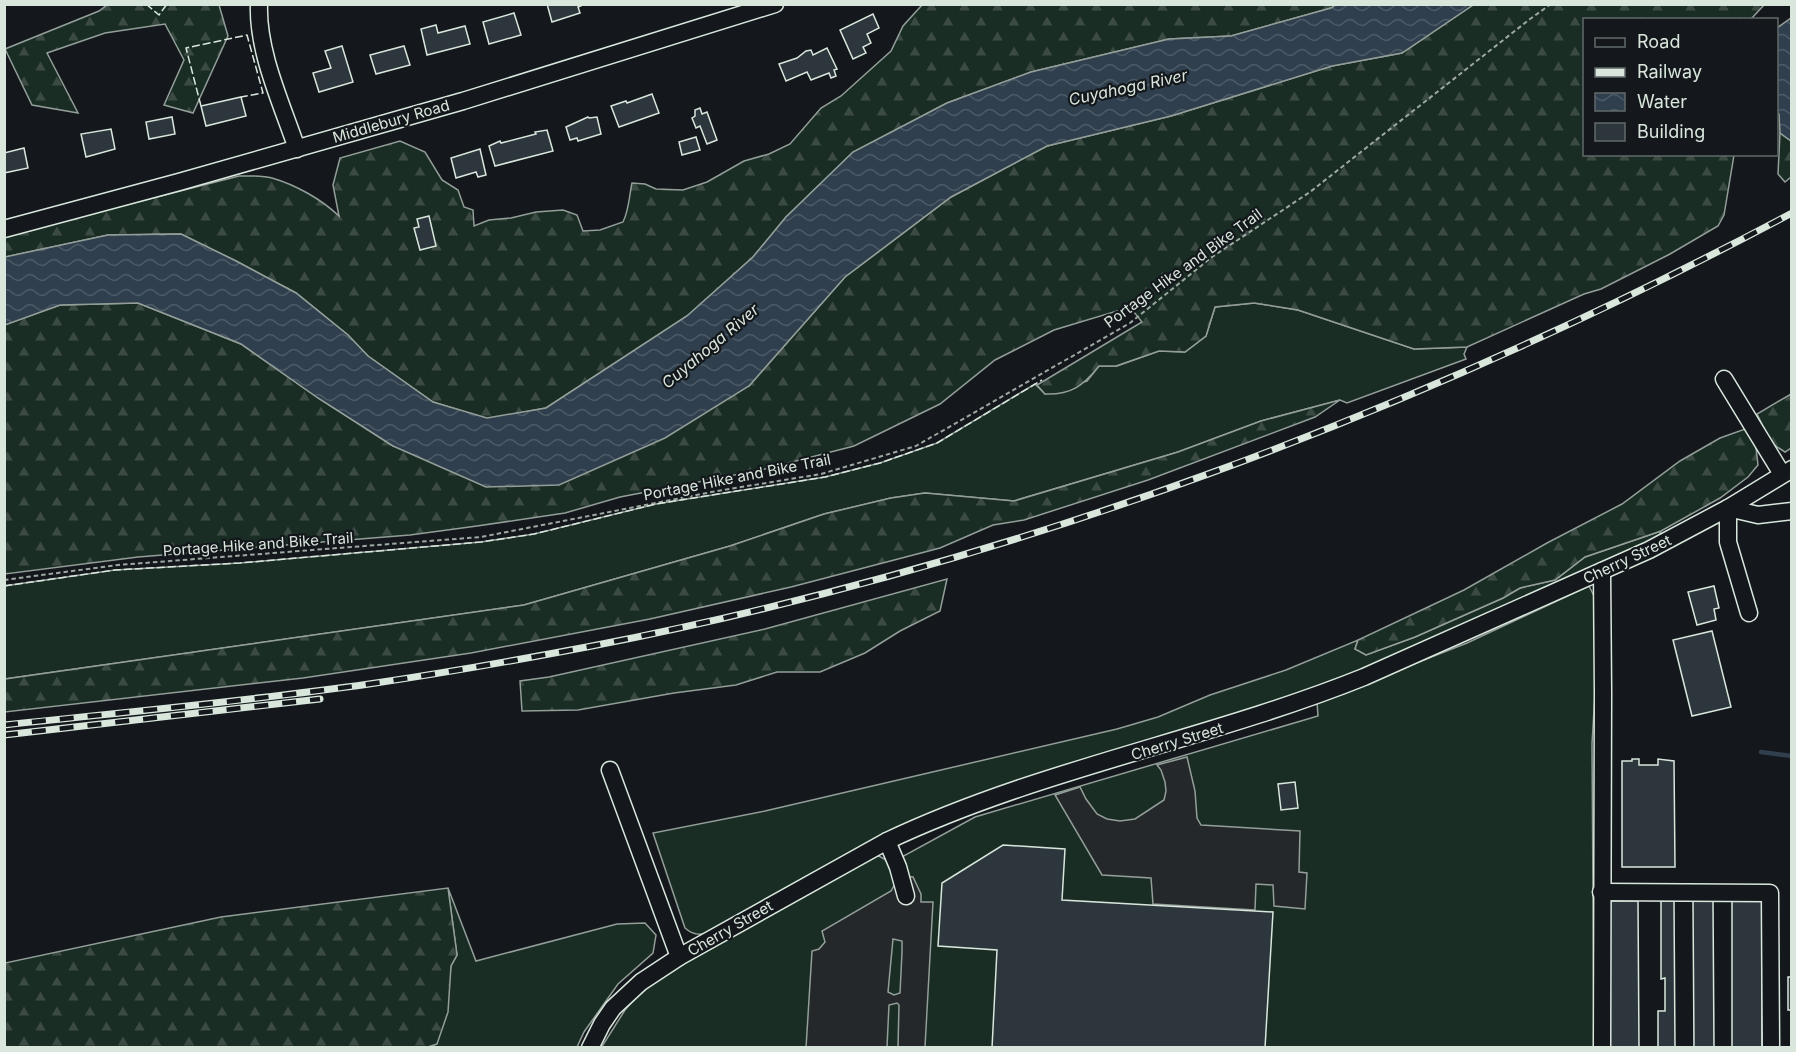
<svg xmlns="http://www.w3.org/2000/svg" width="1796" height="1052" viewBox="0 0 1796 1052" font-family="Inter,sans-serif">
  <style>
    .grass { fill: #1a2d24; stroke: #939e99; stroke-width: 1.5 }
    .forest { fill: url(#forest-firs); stroke: #939e99; stroke-width: 1.5 }
    .parking { fill: #24282b; stroke: #939e99; stroke-width: 1.5; fill-rule: evenodd }
    .water { fill: url(#water-waves); stroke: #939e99; stroke-width: 1.5 }
    .lines { fill: none; stroke-linecap: round; stroke-linejoin: round }
    .stream { stroke: #2f3f4d; stroke-width: 4.5 }
    .building { fill: #2c363c; stroke: #d8e6dc; stroke-width: 1.5 }
    .minor-casing { stroke: #d8e6dc; stroke-width: 19 }
    .path { stroke: #9da8a2; stroke-width: 2; stroke-dasharray: 4.5 3; stroke-linecap: butt }
    .minor { stroke: #14181c; stroke-width: 16 }
    .rail-casing { stroke: #d8e6dc; stroke-width: 7 }
    .rail { stroke: #14181c; stroke-width: 4.5; stroke-dasharray: 14; stroke-linecap: butt }
    .fence { stroke: #d8e6dc; stroke-width: 1.5; stroke-dasharray: 8 3; stroke-linecap: butt }
    .labels { text-anchor: middle; dominant-baseline: central; stroke-width: 4.5; stroke-linejoin: round; paint-order: stroke }
    .street-label { font-size: 15px; fill: #d8e6dc; stroke: #14181c }
    .water-label { font-size: 16px; font-style: italic; fill: #d8e6dc; stroke: #14181c }
  </style>
  <defs>
    <pattern id="forest-firs" width="22" height="20" patternUnits="userSpaceOnUse" patternTransform="scale(1.5)"><rect width="22" height="20" fill="#1a2d24"/><path d="M5 1l3.5 6h-7zM16 11l3.5 6h-7z" fill="#3b4b43"/></pattern>
    <pattern id="water-waves" width="16" height="10" patternUnits="userSpaceOnUse" patternTransform="scale(1.5)"><rect width="16" height="10" fill="#2f3f4d"/><path d="M0 5q4-4 8 0t8 0" fill="none" stroke="#4c5b66"/></pattern>
  </defs>
  <rect width="100%" height="100%" fill="#14181c"/>
  <g class="grass">
    <polygon points="1254,303 1298,310 1414,349 1467,347 1464,354 1466,359 1347,403 1340,400 1261,421 1178,452 1014,501 925,493 891,498 824,514 730,546 524,605 5,679 4,586 115,570 240,563 481,542 534,534 656,504 825,477 880,463 937,443 1035,384 1045,394 1087,381 1099,366 1117,366 1159,351 1185,352 1206,336 1215,307"/>
    <path d="M1661,531L1658,540L1360,673L1261,710L1008,784C904,822 809,879 712,932C701,935 694,936 685,928L653,833L765,811L1117,729L1158,717L1210,695L1286,670L1358,640L1355,649L1366,655L1415,637L1503,598L1520,588L1555,580L1585,557Z"/>
    <polygon points="1589,586 1594,596 1596,677 1592,744 1594,1047 601,1048 625,1010 638,995 669,971 872,857 879,856 891,863 975,817 1318,716 1317,702 1467,643"/>
    <polygon points="448,888 476,961 617,924 645,923 656,935 653,953 618,984 584,1032 577,1047 425,1048 437,1044 451,966 457,955"/>
  </g>
  <g class="forest">
    <polygon points="107,5 219,5 228,36 193,113 164,105 184,60 165,24 105,33 47,53 78,113 32,105 5,49 99,11"/>
    <path d="M922,5H1337L1331,8L1231,36L1169,39L1031,72L947,103L853,152L786,217L753,257L687,316L546,408L487,419L433,402L368,356L348,335L296,293L236,261L181,234L108,235L5,257L4,236L239,176C249,176 262,175 272,178C296,185 321,199 339,216L333,185L340,158L400,141L425,152L442,180L458,190L464,207L473,210L474,226L489,220L511,218L536,212L563,210L577,215L583,231L600,230L623,222C629,210 629,197 632,183L645,184L656,189L683,190L707,182L744,161L769,154L790,144L821,108L841,96L891,51L903,26Z"/>
    <path d="M1473,5H1764L1751,19L1584,20V154L1734,155L1724,215L1718,226L1670,254L1601,289L1584,294L1467,347L1414,349L1298,310L1254,303L1215,307L1206,336L1185,352L1159,351L1116,366H1099C1083,386 1071,395 1045,394L1037,385L1142,322L1130,307L1054,330L995,360L940,404L854,446L761,470L620,497L565,513L477,526L410,535L138,557L5,574L4,325L60,305L138,303L241,344L318,398L393,446L749,386L845,277L951,197L1047,146L1171,116L1332,66L1402,53Z"/>
    <polygon points="1780,133 1791,141 1791,177 1785,182 1778,174"/>
    <polygon points="1791,394 1791,448 1785,452 1771,443 1757,414"/>
    <polygon points="1340,400 1315,417 1148,480 1024,520 993,525 940,548 791,587 650,619 471,653 303,678 5,712 5,679 524,605 730,546 824,514 891,498 925,493 1014,501 1178,452 1261,421"/>
    <polygon points="1745,429 1755,439 1758,465 1748,477 1720,498 1661,531 1585,557 1555,580 1520,588 1503,598 1415,637 1366,655 1355,649 1358,640 1464,590 1547,543 1622,504 1680,461 1720,438"/>
    <polygon points="947,579 940,611 900,631 865,653 820,672 777,672 736,685 674,693 578,710 522,711 520,681 549,677 765,629"/>
    <polygon points="448,888 457,955 451,966 448,1012 437,1044 425,1048 5,1047 5,963 221,917"/>
  </g>
  <g class="parking">
    <polygon points="1187,757 1195,791 1197,818 1201,825 1300,831 1299,872 1307,873 1305,909 1274,906 1273,885 1256,884 1255,910 1153,904 1151,878 1102,875 1055,795 1080,787 1086,799 1097,814 1107,819 1120,821 1135,819 1164,800 1166,791 1165,782 1161,770 1157,765"/>
    <path d="M896,876L913,877L921,894V902H933L925,1047H898L899,1005L897,1003L889,1005L887,1047L806,1048L812,951L819,949L825,942L822,931L891,891L896,882ZM893,939L902,941V952L900,993L894,995L888,992Z"/>
  </g>
  <g class="water">
    <polygon points="1337,4 1473,5 1402,53 1332,66 1171,116 1047,146 951,197 845,277 749,386 665,438 559,485 486,487 393,446 318,398 241,344 138,303 60,305 5,325 5,257 108,235 181,234 236,261 296,293 348,335 368,356 433,402 487,418 546,408 687,316 753,257 786,217 853,152 947,103 1031,72 1169,39 1231,36 1331,8"/>
    <polygon points="1791,18 1792,19 1791,141 1780,133 1779,114 1776,111 1777,28"/>
  </g>
  <g class="lines">
    <polyline class="stream" points="1761,752 1792,756"/>
  </g>
  <g class="building">
    <polygon points="547,4 585,4 578,7 580,13 552,22"/>
    <polygon points="514,13 521,35 489,44 483,22"/>
    <polygon points="873,14 879,28 867,34 871,43 863,47 866,53 853,59 840,30"/>
    <polygon points="436,25 438,33 465,26 470,44 427,55 421,29"/>
    <polygon points="342,46 353,82 319,92 313,73 331,68 325,51"/>
    <polygon points="404,46 410,65 376,74 370,55"/>
    <polygon points="827,48 837,69 834,70 836,76 831,78 829,73 811,80 807,72 786,81 779,64 797,58 806,51 811,50 813,55"/>
    <polygon points="652,94 659,113 619,127 611,106 626,101 627,103"/>
    <polygon points="241,97 246,116 206,126 201,106"/>
    <polygon points="700,108 702,114 707,112 717,140 707,144 700,126 696,128 692,118 695,116 695,110"/>
    <polygon points="172,117 175,134 149,139 146,122"/>
    <polygon points="588,117 589,118 597,117 601,134 578,141 577,138 570,140 566,127"/>
    <polygon points="111,129 115,149 86,157 81,134"/>
    <polygon points="547,130 553,151 495,166 489,146 500,141 501,143 536,134 535,132"/>
    <polygon points="696,137 700,150 682,155 679,142"/>
    <polygon points="24,148 28,168 4,173 4,153"/>
    <polygon points="480,149 486,175 478,177 476,172 456,178 451,158"/>
    <polygon points="429,216 436,246 420,250 414,228 419,227 417,219"/>
    <polygon points="1714,586 1719,608 1714,609 1716,620 1697,625 1688,592"/>
    <polygon points="1712,631 1731,707 1692,716 1673,640"/>
    <polygon points="1632,759 1639,759 1639,765 1658,765 1658,759 1674,761 1675,867 1622,867 1622,761 1632,761"/>
    <polygon points="1295,782 1298,808 1281,810 1278,784"/>
    <polygon points="1003,845 1065,849 1062,900 1273,912 1265,1048 992,1048 997,950 938,946 942,883"/>
    <polygon points="1762,900 1762,1048 1732,1048 1732,901"/>
    <polygon points="1609,901 1638,901 1639,1048 1609,1048"/>
    <polygon points="1661,901 1674,901 1675,1048 1658,1048 1658,1011 1665,1011 1665,978 1661,979"/>
    <polygon points="1693,901 1713,901 1714,1048 1694,1048"/>
    <rect x="1788" y="977" width="4" height="33"/>
  </g>
  <g class="lines">
    <defs>
      <g id="minor">
        <path d="M259,4C257,52 282,104 297,149"/>
        <polyline points="4,229 179,182 463,101 775,4"/>
        <polyline points="1724,379 1782,474"/>
        <polyline points="1602,571 1603,693 1602,1048"/>
        <polyline points="1749,613 1728,542 1728,508 1758,515 1792,511"/>
        <polyline points="610,770 679,957"/>
        <polyline points="887,841 898,867 906,896"/>
        <polyline points="1601,892 1770,893 1771,1048"/>
        <path d="M590,1048L602,1024L613,1008L641,982L679,957L887,841C1039,769 1207,740 1364,677L1649,550L1728,508L1792,469"/>
      </g>
    </defs>
    <use href="#minor" class="minor-casing"/>
    <polyline class="path" points="4,580 118,565 481,537 717,491 821,474 916,446 1130,323 1212,257 1310,192 1530,19 1551,4"/>
    <use href="#minor" class="minor"/>
    <defs>
      <g id="rail">
        <path d="M4,725C126,712 248,701 369,684C444,673 518,660 592,646C1010,565 1416,413 1792,213"/>
        <polyline points="4,735 320,699"/>
      </g>
    </defs>
    <use href="#rail" class="rail-casing"/>
    <use href="#rail" class="rail"/>
    <g class="fence">
      <polyline points="146,4 159,15 167,4"/>
      <polyline points="201,106 186,48 247,35 263,93 241,97"/>
      <polyline points="4,586 115,570 240,563 481,542 534,534 656,504 825,477 880,463 937,443 1042,380"/>
    </g>
  </g>
  <g class="labels">
    <g class="street-label">
      <text transform="translate(391 121) rotate(-16)">Middlebury Road</text>
      <text transform="translate(1183 268) rotate(-36)">Portage Hike and Bike Trail</text>
      <text transform="translate(737 477) rotate(-11)">Portage Hike and Bike Trail</text>
      <text transform="translate(258 544) rotate(-4)">Portage Hike and Bike Trail</text>
      <text transform="translate(1627 559) rotate(-25)">Cherry Street</text>
      <text transform="translate(1177 741) rotate(-17)">Cherry Street</text>
      <text transform="translate(730 928) rotate(-30)">Cherry Street</text>
    </g>
    <g class="water-label">
      <text transform="translate(1128 87) rotate(-12)">Cuyahoga River</text>
      <text transform="translate(710 346) rotate(-40)">Cuyahoga River</text>
    </g>
  </g>
  <rect width="1796" height="1052" fill="none" stroke="#d8e6dc" stroke-width="12"/>
  <rect x="1583" y="18" width="195" height="138" fill="#14181c" stroke="#626a69" stroke-width="1.5"/>
  <rect x="1595" y="38" width="30" height="9" fill="#14181c" stroke="#626a69" stroke-width="1.5"/>
  <text x="1637" y="48" font-size="18" fill="#d8e6dc">Road</text>
  <rect x="1595" y="68" width="30" height="9" fill="#d8e6dc" stroke="#626a69" stroke-width="1.5"/>
  <text x="1637" y="78" font-size="18" fill="#d8e6dc">Railway</text>
  <rect x="1595" y="93" width="30" height="18" fill="url(#water-waves)" stroke="#626a69" stroke-width="1.5"/>
  <text x="1637" y="108" font-size="18" fill="#d8e6dc">Water</text>
  <rect x="1595" y="123" width="30" height="18" fill="#2c363c" stroke="#626a69" stroke-width="1.5"/>
  <text x="1637" y="138" font-size="18" fill="#d8e6dc">Building</text>
</svg>
